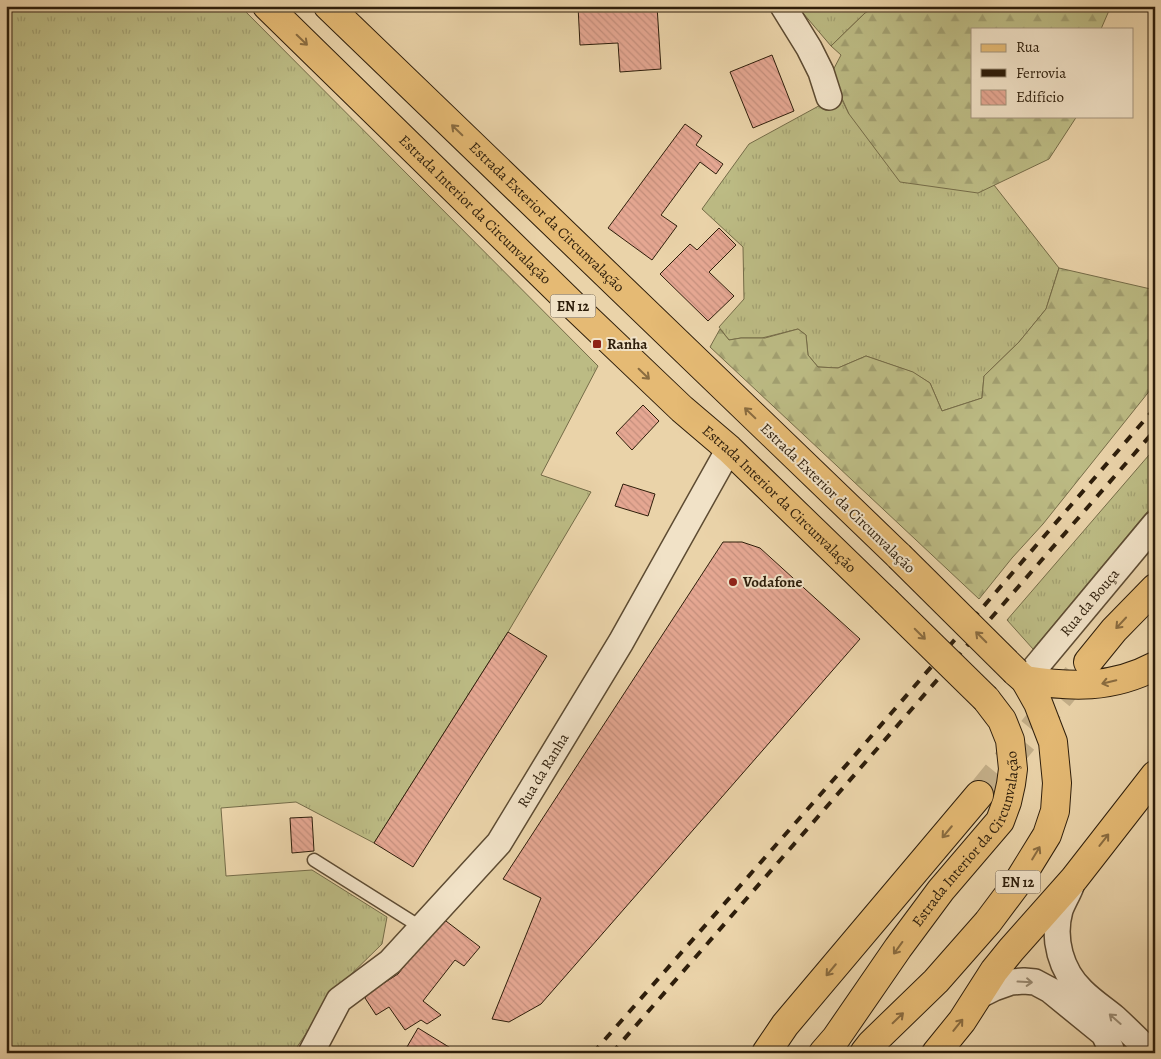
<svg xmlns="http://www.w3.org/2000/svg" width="1161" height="1059" viewBox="0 0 1161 1059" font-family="Alegreya,serif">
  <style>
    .grass { fill: url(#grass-tufts); stroke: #756c48 }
    .forest { fill: url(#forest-firs); stroke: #756c48 }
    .building { fill: url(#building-back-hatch); stroke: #2e1e0b }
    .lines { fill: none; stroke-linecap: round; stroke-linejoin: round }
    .primary-tunnel { stroke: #c4af89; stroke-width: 28; stroke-dasharray: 28 14; stroke-linecap: butt }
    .lane-casing { stroke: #5d4b32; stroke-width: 15 }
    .street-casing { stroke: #5d4b32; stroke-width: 28 }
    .primary-casing { stroke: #2e1e0b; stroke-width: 30 }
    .lane { stroke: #f1e2c7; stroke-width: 12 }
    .street { stroke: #f1e2c7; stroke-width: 25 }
    .primary { stroke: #e5ba74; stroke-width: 28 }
    .rail { stroke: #2e1e0b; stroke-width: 4; stroke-dasharray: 9 9; stroke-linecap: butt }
    .primary-bridge-casing { stroke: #2e1e0b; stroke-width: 30; stroke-linecap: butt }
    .primary-bridge { stroke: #e5ba74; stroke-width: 28 }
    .oneway { stroke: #8a6c40 }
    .oneway2 { stroke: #998a72 }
    .poi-dot { fill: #8f2418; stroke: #f1e2c7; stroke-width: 2 }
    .labels { text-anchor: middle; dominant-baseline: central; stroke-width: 4; stroke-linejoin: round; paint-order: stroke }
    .shield { fill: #f1e2c7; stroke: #685943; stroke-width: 1 }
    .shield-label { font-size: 14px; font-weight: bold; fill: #2e1e0b }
    .street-label { font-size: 15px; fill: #2e1e0b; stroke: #f1e2c7 }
    .poi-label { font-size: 15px; font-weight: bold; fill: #2e1e0b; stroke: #f1e2c7; text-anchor: start }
  </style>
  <defs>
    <pattern id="grass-tufts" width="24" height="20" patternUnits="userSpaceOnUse" patternTransform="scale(1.25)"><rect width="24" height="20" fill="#bcbb84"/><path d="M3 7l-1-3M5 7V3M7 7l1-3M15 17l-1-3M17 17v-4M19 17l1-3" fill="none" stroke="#a2a071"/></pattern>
    <pattern id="forest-firs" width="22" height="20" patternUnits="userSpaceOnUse" patternTransform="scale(1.25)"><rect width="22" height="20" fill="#bcbb84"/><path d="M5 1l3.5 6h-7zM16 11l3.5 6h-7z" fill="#a2a071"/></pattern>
    <pattern id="building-back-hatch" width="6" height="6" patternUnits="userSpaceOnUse" patternTransform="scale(1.25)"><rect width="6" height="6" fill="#e5a792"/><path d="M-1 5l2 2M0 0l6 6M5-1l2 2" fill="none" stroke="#c58f7d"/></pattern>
  </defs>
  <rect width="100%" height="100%" fill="#ead3a9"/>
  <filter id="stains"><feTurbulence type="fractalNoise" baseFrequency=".004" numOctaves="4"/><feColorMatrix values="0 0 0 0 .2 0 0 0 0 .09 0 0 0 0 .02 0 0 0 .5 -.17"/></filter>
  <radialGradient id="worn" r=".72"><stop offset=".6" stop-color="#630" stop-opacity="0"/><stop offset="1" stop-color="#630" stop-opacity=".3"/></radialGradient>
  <g class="grass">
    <polygon points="6,6 240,6 598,366 541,475 591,492 508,632 374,843 296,802 221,808 226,876 312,870 387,917 382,944 336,989 293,1053 6,1053"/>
    <polygon points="797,6 878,6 865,13 831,46"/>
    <polygon points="841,98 849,114 994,185 1059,268 1046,309 1019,342 984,376 982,398 942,411 930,383 912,372 866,356 838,368 818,367 808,355 806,335 798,329 762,338 741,338 729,340 719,327 744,299 743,247 702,209 749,144 826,102"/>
    <polygon points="1155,448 1155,507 1147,512 1033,649 1007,620"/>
  </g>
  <g class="forest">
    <polygon points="878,6 1111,6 1101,29 972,29 972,116 1077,116 1049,159 978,193 900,182 849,114 831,74 841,55 831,46 865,13"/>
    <polygon points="1059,268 1155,290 1155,384 1043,524 1012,558 979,599 710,347 720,329 729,340 741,338 765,338 798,329 806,335 808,355 818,367 838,368 866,356 913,372 930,383 942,411 982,398 984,376 1019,342 1046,309"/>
  </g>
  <g class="building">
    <polygon points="578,6 657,6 661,69 620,72 618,43 580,45"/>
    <polygon points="772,55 794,111 753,128 730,72"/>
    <polygon points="685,124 702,136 696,145 723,164 716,174 700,162 661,215 677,226 652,260 608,228"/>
    <polygon points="719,228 736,245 709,272 734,296 708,321 660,274 690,244 697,250"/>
    <polygon points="643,405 659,421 632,450 616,433"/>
    <polygon points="623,484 655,494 648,516 615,506"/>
    <polygon points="723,542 742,542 760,548 860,639 541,1004 509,1022 492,1019 541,898 503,879"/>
    <polygon points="508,632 547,656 413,867 374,843"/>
    <polygon points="312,817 314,851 292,853 290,818"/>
    <polygon points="442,918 480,947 464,966 455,960 423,1001 441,1015 427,1024 421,1020 405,1030 389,1007 376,1015 365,998 370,992 398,974"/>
    <polygon points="418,1028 457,1052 456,1053 405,1053 404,1052"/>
  </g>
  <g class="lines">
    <polyline class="primary-tunnel" points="979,795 1082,669"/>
    <defs>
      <polyline id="lane" points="314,860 422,928"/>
      <g id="street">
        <polyline points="783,6 809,48 821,72 829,97"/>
        <path id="s1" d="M1025,680L1155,524"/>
        <path d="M1071,886C1068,894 1063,902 1060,910C1052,939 1061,971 1082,991C1092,1001 1104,1009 1115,1018C1127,1029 1139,1041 1151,1053"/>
        <polyline points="980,995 994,988 1011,982 1024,981 1035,982 1050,990 1104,1034 1111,1049 1111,1053"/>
        <path id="s2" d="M311,1053L339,1000L390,962L499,843L621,642L729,449"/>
      </g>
      <g id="primary">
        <path id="s3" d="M267,6L575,307L682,409L729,449L885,600"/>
        <path id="s4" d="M328,6L899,556"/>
        <polyline points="1088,662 1114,630 1155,588"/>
        <path d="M1025,680C1071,687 1112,689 1155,666"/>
        <polyline points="766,1053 785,1025 979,795"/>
        <path id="s5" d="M823,1053L836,1038L898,948L941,890L1000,821L1007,802L1011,784L1013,769L1010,740L1002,720L986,699"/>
        <polyline points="864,1053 871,1044 936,981 988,922 1018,882 1047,835 1055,811 1057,783 1053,742 1038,703 1025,680 1016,672"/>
        <polyline points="936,1053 962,1021 994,971 1011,950 1074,879 1155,775"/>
      </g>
    </defs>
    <use href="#lane" class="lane-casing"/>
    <use href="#street" class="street-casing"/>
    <use href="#primary" class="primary-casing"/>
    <use href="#lane" class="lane"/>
    <use href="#street" class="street"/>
    <use href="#primary" class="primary"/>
    <g class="rail">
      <polyline points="593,1053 849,762 1155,408"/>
      <polyline points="612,1053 1155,430"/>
    </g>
    <defs>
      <g id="primary-bridge">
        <polyline points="899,556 1016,672"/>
        <polyline points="885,600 986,699"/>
      </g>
    </defs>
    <use href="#primary-bridge" class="primary-bridge-casing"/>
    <use href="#primary-bridge" class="primary-bridge"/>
  </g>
  <defs><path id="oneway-shaft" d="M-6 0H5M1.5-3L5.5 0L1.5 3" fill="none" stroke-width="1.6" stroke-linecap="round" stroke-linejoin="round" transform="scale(1.25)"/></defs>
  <g class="oneway">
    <use href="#oneway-shaft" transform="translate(302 40) rotate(44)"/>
    <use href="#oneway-shaft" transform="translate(457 130) rotate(-136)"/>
    <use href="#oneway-shaft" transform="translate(644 374) rotate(44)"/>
    <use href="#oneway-shaft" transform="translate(750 413) rotate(-136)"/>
    <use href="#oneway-shaft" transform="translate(1121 623) rotate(133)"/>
    <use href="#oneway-shaft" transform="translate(920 634) rotate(45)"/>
    <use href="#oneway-shaft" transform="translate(981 637) rotate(-135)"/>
    <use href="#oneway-shaft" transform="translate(1109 682) rotate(167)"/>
    <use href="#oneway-shaft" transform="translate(947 832) rotate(130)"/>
    <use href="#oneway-shaft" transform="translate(1104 840) rotate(-52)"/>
    <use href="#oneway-shaft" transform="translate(1036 853) rotate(-59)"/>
    <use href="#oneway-shaft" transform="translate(898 948) rotate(126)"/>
    <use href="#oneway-shaft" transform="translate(831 970) rotate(130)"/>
    <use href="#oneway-shaft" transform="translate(898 1018) rotate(-44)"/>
    <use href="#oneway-shaft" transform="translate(958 1025) rotate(-51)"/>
  </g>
  <g class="oneway2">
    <use href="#oneway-shaft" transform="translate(1025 982) rotate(3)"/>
    <use href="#oneway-shaft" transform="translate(1115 1019) rotate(-139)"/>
  </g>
  <g class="poi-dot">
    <rect x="592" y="339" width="10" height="10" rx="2.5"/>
    <circle cx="733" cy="582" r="5"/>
  </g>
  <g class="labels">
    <g class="shield">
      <rect x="550.5" y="294.5" width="45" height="23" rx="4"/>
      <rect x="995.5" y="870.5" width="45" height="23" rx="4"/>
    </g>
    <g class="shield-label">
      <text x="573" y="306">EN 12</text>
      <text x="1018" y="882">EN 12</text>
    </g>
    <g class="street-label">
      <text stroke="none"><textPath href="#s3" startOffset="291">Estrada Interior da Circunvalação</textPath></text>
      <text stroke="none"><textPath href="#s4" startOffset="304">Estrada Exterior da Circunvalação</textPath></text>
      <text transform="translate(838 498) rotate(44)">Estrada Exterior da Circunvalação</text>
      <text stroke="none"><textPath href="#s3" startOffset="711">Estrada Interior da Circunvalação</textPath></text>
      <text stroke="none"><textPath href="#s1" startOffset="101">Rua da Bouça</textPath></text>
      <text stroke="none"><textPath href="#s2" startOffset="370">Rua da Ranha</textPath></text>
      <text stroke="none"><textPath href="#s5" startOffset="261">Estrada Interior da Circunvalação</textPath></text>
    </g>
    <g class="poi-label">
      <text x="607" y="344">Ranha</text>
      <text x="743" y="582">Vodafone</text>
    </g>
  </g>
  <rect width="1161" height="1059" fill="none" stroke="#ead3a9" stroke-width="25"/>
  <rect x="8" y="8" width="1146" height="1044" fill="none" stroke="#2e1e0b" stroke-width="2.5"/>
  <rect x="12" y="12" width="1136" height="1034" fill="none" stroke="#2e1e0b"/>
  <rect x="971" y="28" width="162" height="90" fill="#f1e2c7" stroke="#a3947c"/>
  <rect x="981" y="44" width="25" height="8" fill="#e5ba74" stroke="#a3947c"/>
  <text x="1016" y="52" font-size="15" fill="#2e1e0b">Rua</text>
  <rect x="981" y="69" width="25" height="8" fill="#2e1e0b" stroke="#a3947c"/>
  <text x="1016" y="78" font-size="15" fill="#2e1e0b">Ferrovia</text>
  <rect x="981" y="90" width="25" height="15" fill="url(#building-back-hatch)" stroke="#a3947c"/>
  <text x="1016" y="102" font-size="15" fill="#2e1e0b">Edifício</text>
  <rect width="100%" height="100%" filter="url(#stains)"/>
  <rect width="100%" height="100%" fill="url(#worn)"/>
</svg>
